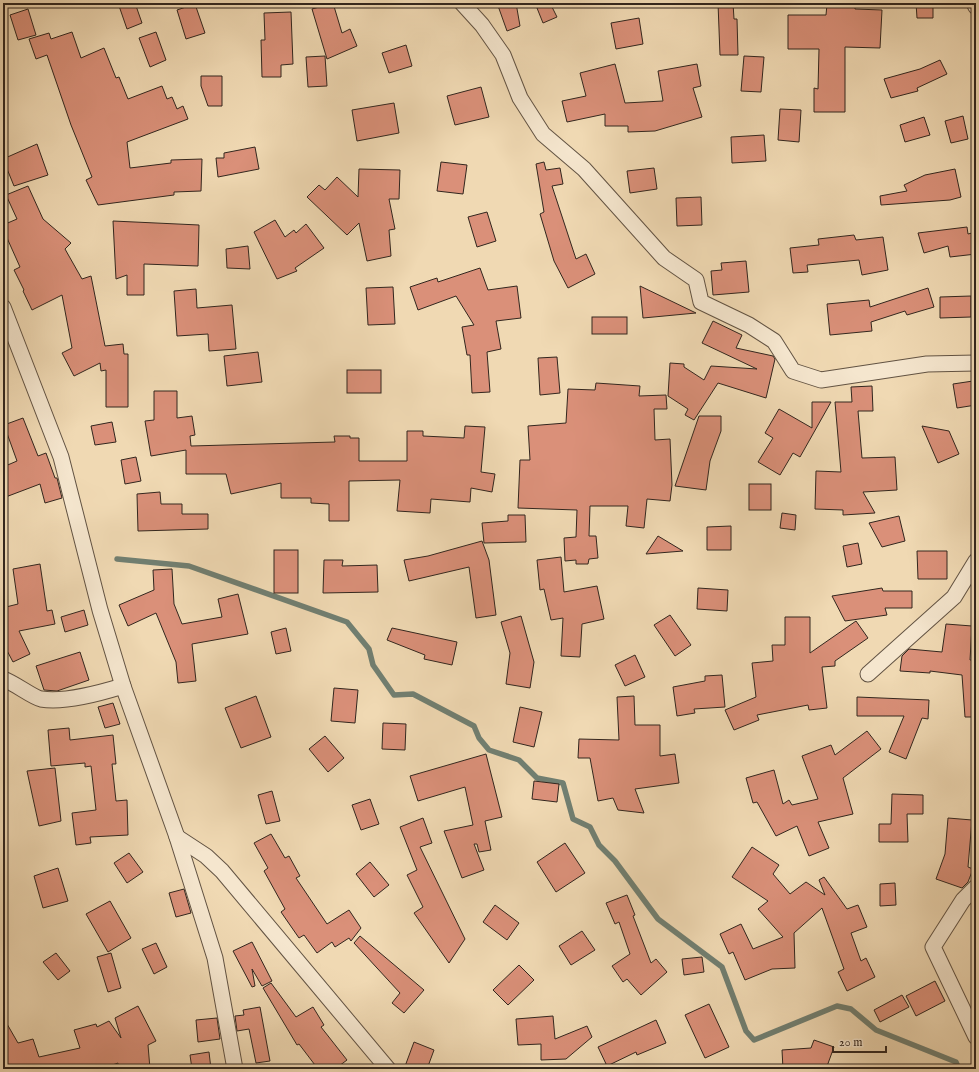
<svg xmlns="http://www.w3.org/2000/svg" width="979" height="1072" viewBox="0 0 979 1072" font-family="'IM FELL English',serif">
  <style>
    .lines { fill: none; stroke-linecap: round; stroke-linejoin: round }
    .stream { stroke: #717f71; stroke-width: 5.5 }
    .building { fill: #da9079; stroke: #32261e }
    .minor-casing { stroke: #625343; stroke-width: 17 }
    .minor { stroke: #f5e6ce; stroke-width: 15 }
  </style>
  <rect width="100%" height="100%" fill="#f0d9b3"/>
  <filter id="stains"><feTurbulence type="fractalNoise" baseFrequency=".005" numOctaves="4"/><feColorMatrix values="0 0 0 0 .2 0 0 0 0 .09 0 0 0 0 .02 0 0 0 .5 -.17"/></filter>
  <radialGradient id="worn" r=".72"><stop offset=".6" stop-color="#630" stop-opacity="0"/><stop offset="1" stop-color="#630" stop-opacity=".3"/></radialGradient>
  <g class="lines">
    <polyline class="stream" points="117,559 189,566 347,622 369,649 373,665 394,695 413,694 474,726 479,738 489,750 519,760 537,778 563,783 573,819 590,827 599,845 615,861 658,919 722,967 746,1031 754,1040 837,1006 851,1009 876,1030 956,1062 959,1069"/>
  </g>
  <g class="building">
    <polygon points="118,3 135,3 142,23 127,29"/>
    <polygon points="333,3 342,33 350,29 357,46 327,59 312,9"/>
    <polygon points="497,3 516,3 520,26 507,31"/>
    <polygon points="550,3 557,17 543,23 537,8"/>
    <polygon points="718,3 733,3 734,19 737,19 738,55 720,55"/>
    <polygon points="916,3 933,3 933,18 917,18"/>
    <polygon points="195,4 205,33 186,39 177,10"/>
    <polygon points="827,4 855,6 855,9 882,10 880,48 845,47 845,112 814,112 814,88 818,89 819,49 788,49 788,15 826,15"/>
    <polygon points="28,9 36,35 18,40 10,15"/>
    <polygon points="291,12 293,64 281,65 281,77 262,77 261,40 265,40 264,13"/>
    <polygon points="639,18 643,44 616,49 611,23"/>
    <polygon points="72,32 81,58 104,48 116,78 119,77 128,99 162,86 167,99 172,97 177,109 183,106 188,119 127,142 130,168 171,163 171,160 202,159 201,191 174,192 174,195 98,205 86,180 92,177 71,125 47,55 36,59 29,39 49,33 51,39"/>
    <polygon points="156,32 166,60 150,67 139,38"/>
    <polygon points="406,45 412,66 389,73 382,53"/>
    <polygon points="325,56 327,86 308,87 306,57"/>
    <polygon points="744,56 764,57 761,92 741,91"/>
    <polygon points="940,60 947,74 917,88 918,91 891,98 884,79 920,69"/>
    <polygon points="615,64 625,103 663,101 658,71 697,64 701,86 693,88 702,117 655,131 628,132 628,126 605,126 605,114 567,122 562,101 586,96 580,73"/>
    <polygon points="201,76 222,76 222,106 208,106 201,86"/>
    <polygon points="481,87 489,117 455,125 447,96"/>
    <polygon points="394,103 399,133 357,141 352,110"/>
    <polygon points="780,109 801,110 799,142 778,140"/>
    <polygon points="963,116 968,139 951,143 945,121"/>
    <polygon points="924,117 930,135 905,142 900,125"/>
    <polygon points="764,135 766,161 732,163 731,137"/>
    <polygon points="37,144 48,175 14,186 3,159"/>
    <polygon points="255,147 259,169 218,177 216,158 224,158 224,153"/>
    <polygon points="441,162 467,165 463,194 437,191"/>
    <polygon points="544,162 546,170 560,168 563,184 552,186 576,259 586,254 595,274 568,288 554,261 540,214 544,212 536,164"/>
    <polygon points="654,168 657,189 630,193 627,171"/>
    <polygon points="359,169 400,170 399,199 389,199 395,229 389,230 391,256 367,261 359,223 347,235 307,197 319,185 325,190 337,177 358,197"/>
    <polygon points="955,169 961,197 950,200 881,205 880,196 907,191 904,185 925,175"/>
    <polygon points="28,186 43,219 71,243 65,249 82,279 91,276 105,346 123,344 124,354 128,354 128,407 106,407 106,370 101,371 100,363 74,376 62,353 72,348 62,295 32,310 23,291 24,290 14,270 20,267 3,229 3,225 17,219 6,195"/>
    <polygon points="701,197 702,225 677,226 676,198"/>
    <polygon points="487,212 496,241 477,247 468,217"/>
    <polygon points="275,220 285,237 294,230 296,233 306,224 324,248 295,268 297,271 277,279 254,232"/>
    <polygon points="113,221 199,225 198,266 144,264 144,295 127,295 127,275 116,279"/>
    <polygon points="967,227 968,234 976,232 976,254 950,257 948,246 924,253 918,233"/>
    <polygon points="854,235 856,240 883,237 888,270 862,275 859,260 807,265 808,272 793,273 790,248 819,245 818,239"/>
    <polygon points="248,246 250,269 227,268 226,249"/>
    <polygon points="746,261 749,292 713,295 711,271 722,270 721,263"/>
    <polygon points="480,268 488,290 517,286 521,318 496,321 501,349 487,352 490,392 472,393 470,355 467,355 462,327 474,325 456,296 418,310 410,287 437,278 438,282"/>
    <polygon points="640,286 696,313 643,318"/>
    <polygon points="393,287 395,324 368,325 366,288"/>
    <polygon points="928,288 934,307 907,315 905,311 871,322 872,331 830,335 827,304 869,300 870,307"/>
    <polygon points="196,289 197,308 232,305 236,349 209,351 208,334 177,336 174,291"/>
    <polygon points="971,296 971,317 940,318 940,297"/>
    <rect x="592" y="317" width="35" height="17"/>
    <polygon points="713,321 742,335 736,348 773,356 775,359 766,398 718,383 694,420 685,415 688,409 668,396 670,363 684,364 684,367 704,380 711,366 757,369 702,343"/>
    <polygon points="258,352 262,382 227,386 224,356"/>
    <polygon points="557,357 560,393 540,395 538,358"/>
    <rect x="347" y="370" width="34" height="23"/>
    <polygon points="973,381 976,405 957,408 953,384"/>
    <polygon points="596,383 640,386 639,396 666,395 667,409 654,409 655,440 670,439 672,485 670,501 647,499 644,528 626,526 628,506 590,506 589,536 596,536 598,558 589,559 588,564 576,564 576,560 565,561 564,538 576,537 577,510 518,508 520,460 530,460 528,426 566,423 568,389 595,390"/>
    <polygon points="872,386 873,411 858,411 862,458 895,457 897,490 863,492 875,513 843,515 843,510 815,509 816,471 841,472 835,402 852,402 851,387"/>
    <polygon points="154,391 177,391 177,418 192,416 195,435 190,436 191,446 335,442 334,436 350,436 350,438 359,438 359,461 407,461 407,431 423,431 423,436 464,438 465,426 485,427 481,472 495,474 492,492 471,488 470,502 431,499 430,513 397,511 400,480 349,481 349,521 329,521 329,504 311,503 311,498 281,498 281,483 231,494 226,474 186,474 186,450 151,456 145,421 154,420"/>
    <polygon points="812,402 831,402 800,457 793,453 780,475 758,462 773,438 765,433 779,409 812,428"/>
    <polygon points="699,416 721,416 721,431 710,461 706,490 675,486"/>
    <polygon points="23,418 38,456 46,453 55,478 57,478 62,498 45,503 40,484 3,498 3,467 17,461 4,425"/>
    <polygon points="112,422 116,442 95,445 91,426"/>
    <polygon points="922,426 949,431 959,454 938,463"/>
    <polygon points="136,457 141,481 125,484 121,460"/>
    <rect x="749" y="484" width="22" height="26"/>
    <polygon points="160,492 161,504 182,504 182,514 208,514 208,529 138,531 137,494"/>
    <polygon points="782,513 796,515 795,530 780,528"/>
    <polygon points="508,515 525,515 526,542 484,543 482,523 508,521"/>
    <polygon points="899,516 905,541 882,547 869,523"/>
    <polygon points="731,526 731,550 707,550 707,527"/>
    <polygon points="658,536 683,551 646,554"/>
    <polygon points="482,541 489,560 496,615 476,618 469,567 409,581 404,560 428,556"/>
    <polygon points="858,543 862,564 847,567 843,546"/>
    <rect x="274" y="550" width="24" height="43"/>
    <polygon points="917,551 947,551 947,579 918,579"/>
    <polygon points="561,557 564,592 597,586 604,619 582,624 580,657 561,656 563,618 551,620 544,589 540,590 537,560"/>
    <polygon points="324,560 343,560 342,566 377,565 378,592 323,593"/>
    <polygon points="40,564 47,611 52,610 55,624 19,631 30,654 13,662 3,643 3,600 6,607 18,604 13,569"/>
    <polygon points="172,569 174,604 182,624 222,617 218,599 238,594 248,634 192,644 196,681 178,683 176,662 156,613 128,626 119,605 154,590 153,570"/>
    <polygon points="698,588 728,590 727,611 697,609"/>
    <polygon points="882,588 883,591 912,591 912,608 885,608 887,615 845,621 832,596"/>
    <polygon points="84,610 88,625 65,632 61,617"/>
    <polygon points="670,615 691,645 675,656 654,625"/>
    <polygon points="521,616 534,662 530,688 506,684 510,653 501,622"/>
    <polygon points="785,617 810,617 810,653 856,621 868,638 835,661 835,666 822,667 827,708 809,710 808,705 757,715 759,720 734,730 725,710 756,697 752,663 773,661 772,645 785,645"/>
    <polygon points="946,624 972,626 970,660 976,660 976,717 965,717 962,675 930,671 930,673 900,671 902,656 909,649 942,652"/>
    <polygon points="286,628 291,651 276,654 271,632"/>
    <polygon points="392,628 457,642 452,665 424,659 425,655 387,640"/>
    <polygon points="80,652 89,680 57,691 44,690 36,666"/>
    <polygon points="635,655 645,677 625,686 615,665"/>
    <polygon points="722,675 725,707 694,709 695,713 677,716 673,687 705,681 705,676"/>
    <polygon points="334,688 358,690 355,723 331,721"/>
    <polygon points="256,696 271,737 241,748 225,708"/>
    <polygon points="634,696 635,725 660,725 660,756 675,754 679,783 635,789 644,813 618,810 613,798 598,801 590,758 578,758 579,739 619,740 617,697"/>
    <polygon points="857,697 929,700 928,719 922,718 906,759 889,752 904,716 857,716"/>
    <polygon points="113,703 120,724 105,728 98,707"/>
    <polygon points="520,707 542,712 534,747 513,742"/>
    <polygon points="383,723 406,724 405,750 382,749"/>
    <polygon points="69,728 70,740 113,735 116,764 112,764 116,801 127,800 128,835 90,837 91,843 76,845 72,813 96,810 91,766 85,767 85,763 51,766 48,730"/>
    <polygon points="867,731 881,749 843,778 853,814 818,822 829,848 809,856 797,826 776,836 757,802 753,803 746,778 774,770 783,804 789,800 792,805 818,799 802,756 831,745 835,755"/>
    <polygon points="325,736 344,758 328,772 309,749"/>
    <polygon points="486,754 502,817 485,821 491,850 479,852 477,844 474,844 484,870 462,878 444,831 473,825 465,787 418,801 410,776"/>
    <polygon points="55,768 61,821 39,826 27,771"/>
    <polygon points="534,781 559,784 557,802 532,799"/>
    <polygon points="272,791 280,821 266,824 258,795"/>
    <polygon points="892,794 923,795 923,814 907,814 908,842 879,842 879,824 891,824"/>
    <polygon points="370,799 379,824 361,830 352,805"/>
    <polygon points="423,818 432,843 420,847 465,939 449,963 414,913 423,907 407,875 417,870 400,827"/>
    <polygon points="948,818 972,820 968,867 973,869 968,882 962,888 936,879 945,854"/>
    <polygon points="271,834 285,858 289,856 300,876 296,878 327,924 349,910 361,928 351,941 349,938 335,947 332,942 317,953 304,935 299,938 281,912 285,909 264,871 268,868 254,843"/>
    <polygon points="565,843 585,873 556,892 537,862"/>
    <polygon points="752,847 779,865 773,874 790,894 806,882 825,895 819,880 824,877 847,909 858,905 867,927 851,933 861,961 866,958 875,977 847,991 838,972 844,969 822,908 794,933 795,968 772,969 745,980 733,952 729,954 720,934 741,924 753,949 783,937 758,909 768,901 732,877"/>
    <polygon points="129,853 143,872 127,883 114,863"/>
    <polygon points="370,862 389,885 374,897 356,874"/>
    <polygon points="58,868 68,901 43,908 34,876"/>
    <polygon points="895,883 896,905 880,906 880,884"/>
    <polygon points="184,889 191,913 176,917 169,893"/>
    <polygon points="627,895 635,915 633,916 651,963 656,959 667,972 641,995 627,979 623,982 612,966 630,954 619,922 615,924 606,903"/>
    <polygon points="110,901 131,938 108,952 86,914"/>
    <polygon points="495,905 519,923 507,940 483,922"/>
    <polygon points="582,931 595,950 571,965 559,946"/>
    <polygon points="360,936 424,990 404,1013 392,1003 400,993 354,943"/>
    <polygon points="252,942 272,981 262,986 252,969 255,986 252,987 233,951"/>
    <polygon points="156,943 167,967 154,974 142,949"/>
    <polygon points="56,953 70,971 58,980 43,962"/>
    <polygon points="111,953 121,988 108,992 97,957"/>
    <polygon points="702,957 704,972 684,975 682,959"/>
    <polygon points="519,965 534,980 508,1005 493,990"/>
    <polygon points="935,981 945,1001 916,1016 906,996"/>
    <polygon points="271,983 296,1017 313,1007 324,1025 321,1027 347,1060 335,1069 318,1069 299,1044 297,1045 263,988"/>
    <polygon points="902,995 909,1007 880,1022 874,1010"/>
    <polygon points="709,1004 729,1047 705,1058 685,1015"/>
    <polygon points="138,1006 156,1041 148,1045 150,1069 118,1069 118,1063 101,1069 3,1069 3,1017 18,1043 33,1039 39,1057 80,1048 74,1030 96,1024 97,1027 109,1021 121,1038 115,1018"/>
    <polygon points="260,1007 270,1061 256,1063 249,1029 237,1031 235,1016 244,1015 243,1010"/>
    <polygon points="553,1016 555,1039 587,1026 592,1037 566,1059 541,1060 541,1044 518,1045 516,1019"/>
    <polygon points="217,1018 220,1039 198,1042 196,1020"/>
    <polygon points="656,1020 666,1043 637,1055 636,1052 607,1066 598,1047"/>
    <polygon points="814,1040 834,1047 826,1069 783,1069 782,1050 811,1048"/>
    <polygon points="414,1042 434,1050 427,1069 404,1069"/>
    <polygon points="209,1052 211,1069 192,1069 190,1055"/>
  </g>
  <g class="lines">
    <defs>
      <g id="minor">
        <polyline points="462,3 482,25 503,55 520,98 543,134 584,169 664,258 696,280 701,302 749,325 774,341 793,371 821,380 927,364 976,363"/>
        <polyline points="974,3 976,7"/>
        <polyline points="3,307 61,457 100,610 123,686 177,837 215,958 235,1069"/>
        <polyline points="868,674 954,597 976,561"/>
        <path d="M3,679C15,683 32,697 41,699C65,703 100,693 123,686"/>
        <polyline points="177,837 206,856 222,871 388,1069"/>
        <polyline points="976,887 963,900 933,947 976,1037"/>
      </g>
    </defs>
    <use href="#minor" class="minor-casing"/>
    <use href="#minor" class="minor"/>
  </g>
  <rect width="979" height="1072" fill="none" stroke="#f0d9b3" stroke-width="16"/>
  <rect x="4" y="4" width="971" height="1064" fill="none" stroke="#32261e" stroke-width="2"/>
  <rect x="8" y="8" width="963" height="1056" fill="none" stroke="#32261e"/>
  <path d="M833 1046v6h53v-6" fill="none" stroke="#32261e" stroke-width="2"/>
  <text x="839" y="1046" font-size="12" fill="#32261e" stroke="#f5e6ce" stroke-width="3" paint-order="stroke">20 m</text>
  <rect width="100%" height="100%" filter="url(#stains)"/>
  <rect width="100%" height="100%" fill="url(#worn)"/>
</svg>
